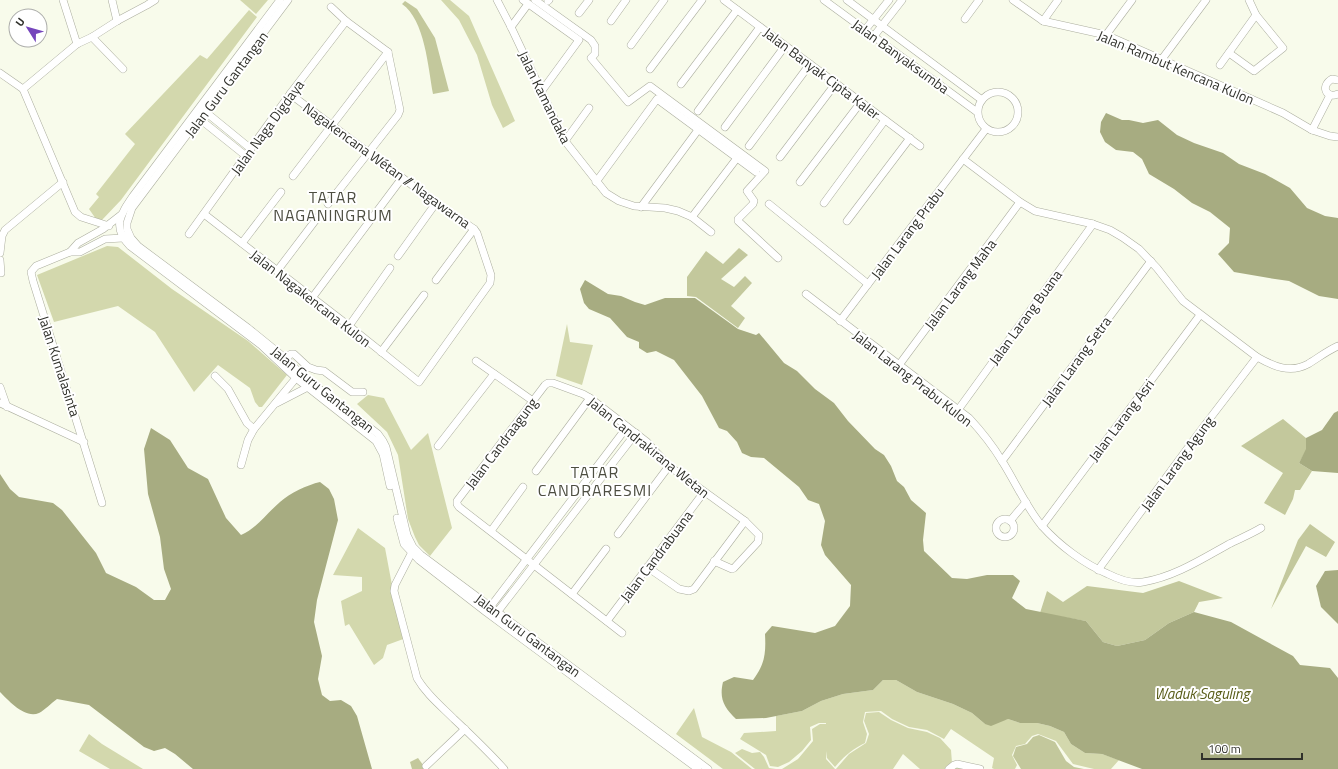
<svg xmlns="http://www.w3.org/2000/svg" width="1338" height="769" viewBox="0 0 1338 769" font-family="'Titillium Web',sans-serif">
  <style>
    .green { fill: #d3d8ad }
    .forest { fill: #c3c89c }
    .water { fill: #a7ac81 }
    .lines { fill: none; stroke-linecap: round; stroke-linejoin: round }
    .minor-casing { stroke: #acae9f; stroke-width: 8 }
    .minor { stroke: #fff; stroke-width: 7 }
    .labels { text-anchor: middle; dominant-baseline: central; stroke-width: 4; stroke-linejoin: round; paint-order: stroke }
    .street-label { font-size: 14px; fill: #30312b; stroke: #fff }
    .water-label { font-size: 15px; font-style: italic; fill: #585c17; stroke: #fff }
    .quarter-label { font-size: 16px; letter-spacing: 1px; fill: #4d4e41; stroke: #fff }
  </style>
  <rect width="100%" height="100%" fill="#f8fbeb"/>
  <g class="green">
    <polygon points="240,0 268,0 256,14"/>
    <polygon points="441,0 450,0 469,16 515,121 503,128 492,105 477,55 459,20"/>
    <polygon points="249,10 257,17 121,200 102,220 96,219 89,209 99,197 96,194 135,144 125,134 200,55 207,59"/>
    <polygon points="107,246 118,247 172,289 248,341 287,375 262,407 259,407 255,402 250,388 218,365 194,392 155,332 118,306 54,322 37,275"/>
    <polygon points="567,324 570,342 593,345 582,385 556,376"/>
    <polygon points="368,395 384,398 411,450 428,433 452,528 430,556 419,545 415,537 408,519 398,455 387,432 357,404"/>
    <polygon points="358,528 385,548 392,585 392,597 406,638 387,645 383,658 374,665 349,624 345,626 341,601 362,591 362,577 333,575"/>
    <path d="M883,680H896L917,692L953,704L972,713L985,724L1008,719L1020,723H1037L1050,726L1064,732L1071,744L1085,753L1102,754L1119,760L1111,769H1094L1073,764L1056,741L1038,734L1032,736L1025,744L1016,746L1012,755L1017,765L1015,769H994L992,768L994,758L951,729L944,739L927,730L909,727L892,719L881,711L865,712L863,722L867,734L865,743C853,749 844,756 835,767L827,758V751L826,759L835,769H782L798,759L813,741L812,729L820,724H826V723H819L810,727L811,740L802,751L789,762L778,767L770,766L766,755L740,739L744,733L776,731V716L802,711L821,701L843,694L873,690Z"/>
    <polygon points="694,708 702,737 731,752 752,769 723,769 676,734"/>
    <polygon points="879,712 891,720 908,728 927,732 940,738 951,750 952,763 975,769 920,769 903,754 893,769 836,769 849,754 866,743 869,734 864,721 866,713"/>
    <polygon points="89,734 102,744 143,769 110,769 79,751"/>
    <polygon points="742,749 752,753 760,752 764,757 769,768 776,769 755,769 735,753"/>
  </g>
  <g class="forest">
    <path d="M405,1L417,9L435,38L449,91L433,94C428,67 425,20 402,4Z"/>
    <polygon points="739,248 748,255 721,279 734,287 745,276 752,283 731,306 745,318 738,328 696,297 687,296 687,277 706,251 723,264"/>
    <polygon points="1283,419 1306,438 1307,449 1299,463 1312,471 1300,490 1295,490 1293,499 1285,515 1264,503 1283,473 1241,446"/>
    <polygon points="1310,524 1335,542 1326,557 1306,546 1271,609 1298,540"/>
    <polygon points="1179,581 1223,598 1199,602 1194,612 1169,623 1145,640 1117,646 1103,642 1086,621 1040,613 1047,591 1063,602 1087,586 1143,593"/>
    <polygon points="1039,735 1055,742 1066,761 1074,767 1084,769 1021,769 1013,756 1016,747 1027,744 1033,737"/>
    <polygon points="418,758 426,769 412,769 410,762"/>
  </g>
  <g class="water">
    <polygon points="1106,113 1122,120 1129,120 1143,123 1158,120 1177,135 1194,143 1223,153 1239,164 1265,174 1290,188 1307,208 1325,216 1338,218 1338,299 1319,296 1289,281 1275,279 1234,272 1218,254 1229,243 1230,228 1210,212 1192,203 1174,189 1149,174 1142,159 1133,152 1116,150 1105,142 1100,132 1101,122"/>
    <path d="M585,280L608,294L621,296L635,302L645,305L665,298H695L738,329L756,335L759,333L784,363L797,371L815,389L834,403L848,421L875,449L884,455L891,466L897,481L904,487L911,500L926,513L923,540L924,551L952,578L967,579L987,575H1013L1020,581L1012,598L1026,609L1086,621L1103,642L1117,646L1145,640L1169,623L1194,612L1231,622L1293,656L1300,665L1330,668L1338,678V769H1142L1102,754L1085,753L1071,744L1064,732L1050,726L1037,723H1020L1008,719L991,726L985,724L972,713L953,704L917,692L896,680H883L873,690L843,694L821,701L802,711L766,718L736,719C724,707 719,699 723,682L734,677L753,680C765,664 766,653 765,634L772,626L815,633L835,626L850,606L851,585L825,555L821,545L825,521L819,504L808,500L799,487L764,458L751,457L742,453L737,442L727,431L719,428L702,396L674,360L656,351L647,353L639,348V342L627,337L610,318L589,309L584,303L580,289Z"/>
    <polygon points="1338,411 1338,473 1312,471 1299,463 1306,449 1306,438 1322,430 1334,413"/>
    <path d="M151,428L170,440L188,468L208,479L226,518L241,535C257,528 267,513 280,502C290,493 307,485 320,482L329,489L334,499L338,520L317,600L314,622L322,656L318,679L322,695L330,701L341,700L351,706L357,716L372,769H193L175,754L165,748L154,751L144,747L89,705L57,699C51,703 45,710 39,713C25,719 9,701 0,692V474L10,489L19,497L53,503L62,510L96,553L106,573L136,587L154,600H165L171,589L164,569L160,537L148,494L144,449Z"/>
    <polygon points="1338,570 1338,624 1321,607 1316,586 1325,571"/>
  </g>
  <g class="lines">
    <defs>
      <g id="minor">
        <polyline points="63,0 77,44"/>
        <polyline points="112,0 117,21"/>
        <path d="M280,0L133,196C120,215 112,227 130,246L261,345L296,378L376,441L383,454L390,486"/>
        <polyline points="288,0 132,208 127,223 127,229 131,238 138,246 248,328 285,358 305,378 378,434 383,441 386,447 407,535 413,547 421,555 708,769"/>
        <polyline points="497,0 511,27 565,141 606,193 619,201 634,206 665,208 678,211 692,217 711,232"/>
        <polyline points="523,0 579,40 541,92"/>
        <polyline points="535,0 591,40 595,46 595,54 591,58 628,102 650,86 765,171 747,191 754,201 753,204 738,219 738,221 778,258"/>
        <polyline points="724,0 920,146"/>
        <polyline points="824,0 977,112"/>
        <polyline points="847,0 982,100"/>
        <polyline points="1013,0 1043,21 1106,35 1283,113 1312,130 1330,136 1338,137"/>
        <polyline points="548,1 549,0"/>
        <polyline points="579,13 589,0"/>
        <polyline points="965,19 979,0"/>
        <polyline points="611,21 626,0"/>
        <polyline points="1043,21 1058,0"/>
        <polyline points="511,27 528,4"/>
        <polyline points="865,30 889,0"/>
        <polyline points="1106,35 1132,0"/>
        <polyline points="874,36 902,0"/>
        <polyline points="92,37 123,69"/>
        <polyline points="631,45 664,0"/>
        <polyline points="1229,53 1254,71 1283,48 1256,15"/>
        <polyline points="1162,59 1206,0"/>
        <polyline points="1220,65 1256,15 1249,0"/>
        <polyline points="650,69 702,0"/>
        <polyline points="0,73 23,89 77,44 92,37 117,21 147,5 155,0"/>
        <path d="M1338,80L1332,79C1320,86 1326,99 1338,94"/>
        <polyline points="681,84 737,10"/>
        <polyline points="23,89 75,212 81,217 109,226"/>
        <circle cx="998" cy="112" r="20"/>
        <polyline points="202,109 251,149"/>
        <polyline points="698,111 760,27"/>
        <polyline points="196,116 246,156"/>
        <polyline points="725,127 785,46"/>
        <polyline points="1312,130 1330,95"/>
        <polyline points="565,141 589,108"/>
        <polyline points="749,146 810,64"/>
        <polyline points="780,157 836,83"/>
        <path d="M963,159L1020,202L1035,211L1093,224L1110,230L1122,237L1139,249L1157,268L1183,301L1257,357C1273,366 1290,374 1308,364C1318,358 1327,351 1338,346"/>
        <polyline points="293,176 388,52"/>
        <polyline points="596,182 657,99 756,172"/>
        <polyline points="800,182 861,102"/>
        <polyline points="824,203 885,120"/>
        <polyline points="328,204 398,115 400,110 388,52 346,21 331,7"/>
        <polyline points="769,204 868,284"/>
        <polyline points="641,207 698,130"/>
        <polyline points="204,214 349,326 419,382 490,283 491,275 477,233 474,229 436,203 290,94"/>
        <polyline points="692,217 737,158"/>
        <polyline points="847,221 910,138"/>
        <polyline points="189,234 290,94 346,21"/>
        <polyline points="242,243 281,192"/>
        <polyline points="70,252 78,243 103,229 121,215"/>
        <polyline points="0,253 2,236 5,230 63,182"/>
        <polyline points="398,256 436,203"/>
        <polyline points="0,260 1,273"/>
        <polyline points="277,271 318,217"/>
        <polyline points="436,280 474,229"/>
        <path d="M806,294L969,418C982,432 993,446 1002,461C1016,483 1026,507 1042,526C1059,545 1084,564 1108,574C1118,579 1132,584 1143,582C1174,577 1202,559 1229,544C1239,539 1251,534 1261,528"/>
        <polyline points="312,298 402,178"/>
        <polyline points="840,321 986,129"/>
        <polyline points="349,326 390,268"/>
        <polyline points="381,352 424,295"/>
        <polyline points="285,358 291,354 294,354 308,367 316,370 324,371 352,392 363,392"/>
        <polyline points="476,361 533,401"/>
        <polyline points="899,365 1020,202"/>
        <polyline points="215,376 228,389 247,423 254,429"/>
        <polyline points="0,387 7,407"/>
        <polyline points="0,403 84,442"/>
        <polyline points="277,403 308,387"/>
        <polyline points="958,410 1093,224"/>
        <polyline points="438,446 494,374"/>
        <polyline points="1002,461 1151,261"/>
        <polyline points="241,465 248,440 254,429 296,378"/>
        <polyline points="536,471 590,398"/>
        <polyline points="102,503 33,281 31,272 36,266 70,252 80,252 105,239 123,238 126,235"/>
        <polyline points="397,518 404,544 419,560 486,612 698,769"/>
        <circle cx="1005" cy="528" r="9"/>
        <polyline points="1010,521 1026,502"/>
        <polyline points="1042,526 1200,315"/>
        <polyline points="491,531 523,487"/>
        <polyline points="618,534 669,466"/>
        <path d="M413,550L395,585L394,591L417,678C426,694 441,706 454,719C471,735 488,751 504,769"/>
        <polyline points="647,567 679,589 689,591 694,589 745,521"/>
        <polyline points="1098,570 1201,430 1257,357"/>
        <polyline points="572,594 606,549"/>
        <polyline points="488,610 627,427"/>
        <polyline points="495,615 636,433"/>
        <polyline points="607,621 704,492"/>
        <polyline points="622,633 459,507 457,504 457,501 545,385 548,383 553,383 583,394 590,398 647,442 669,466 745,521 759,535 758,542 734,568 732,569 714,561"/>
        <polyline points="426,766 465,729"/>
        <polyline points="949,769 954,765 957,764 980,769"/>
      </g>
    </defs>
    <use href="#minor" class="minor-casing"/>
    <use href="#minor" class="minor"/>
  </g>
  <g class="labels">
    <g class="street-label">
      <text transform="translate(901 56) rotate(36)">Jalan Banyaksumba</text>
      <text transform="translate(1176 67) rotate(23)">Jalan Rambut Kencana Kulon</text>
      <text transform="translate(822 73) rotate(37)">Jalan Banyak Cipta Kaler</text>
      <text transform="translate(226 84) rotate(-53)">Jalan Guru Gantangan</text>
      <text transform="translate(545 97) rotate(64)">Jalan Kamandaka</text>
      <text transform="translate(267 127) rotate(-54)">Jalan Naga Digdaya</text>
      <text transform="translate(387 165) rotate(36)">Nagakencana Wétan // Nagawarna</text>
      <text transform="translate(907 233) rotate(-53)">Jalan Larang Prabu</text>
      <text transform="translate(960 284) rotate(-53)">Jalan Larang Maha</text>
      <text transform="translate(311 298) rotate(38)">Jalan Nagakencana Kulon</text>
      <text transform="translate(1025 317) rotate(-54)">Jalan Larang Buana</text>
      <text transform="translate(1076 361) rotate(-54)">Jalan Larang Setra</text>
      <text transform="translate(60 366) rotate(72)">Jalan Kumalasinta</text>
      <text transform="translate(913 378) rotate(38)">Jalan Larang Prabu Kulon</text>
      <text transform="translate(323 389) rotate(39)">Jalan Guru Gantangan</text>
      <text transform="translate(1121 420) rotate(-53)">Jalan Larang Asri</text>
      <text transform="translate(501 443) rotate(-53)">Jalan Candraagung</text>
      <text transform="translate(649 447) rotate(39)">Jalan Candrakirana Wetan</text>
      <text transform="translate(1177 463) rotate(-54)">Jalan Larang Agung</text>
      <text transform="translate(656 556) rotate(-53)">Jalan Candrabuana</text>
      <text transform="translate(528 635) rotate(37)">Jalan Guru Gantangan</text>
    </g>
    <g class="water-label">
      <text x="1202" y="693">Waduk Saguling</text>
    </g>
    <g class="quarter-label">
      <text x="333" y="197">TATAR<tspan x="333" dy="18">NAGANINGRUM</tspan></text>
      <text x="595" y="472">TATAR<tspan x="595" dy="18">CANDRARESMI</tspan></text>
    </g>
  </g>
  <g transform="translate(28 28) rotate(307)"><circle r="19" fill="#ffffff" stroke="#acadaa"/>
  <path d="M0-3L7 15L0 10L-7 15Z" fill="#7545bc"/>
  <text y="-6" font-size="11" font-weight="bold" text-anchor="middle" fill="#30312b">U</text>
  </g>
  <path d="M1202 753v6h100v-6" fill="none" stroke="#30312b" stroke-width="2"/>
  <text x="1208" y="753" font-size="12" fill="#30312b" stroke="#ffffff" stroke-width="3" paint-order="stroke">100 m</text>
</svg>
